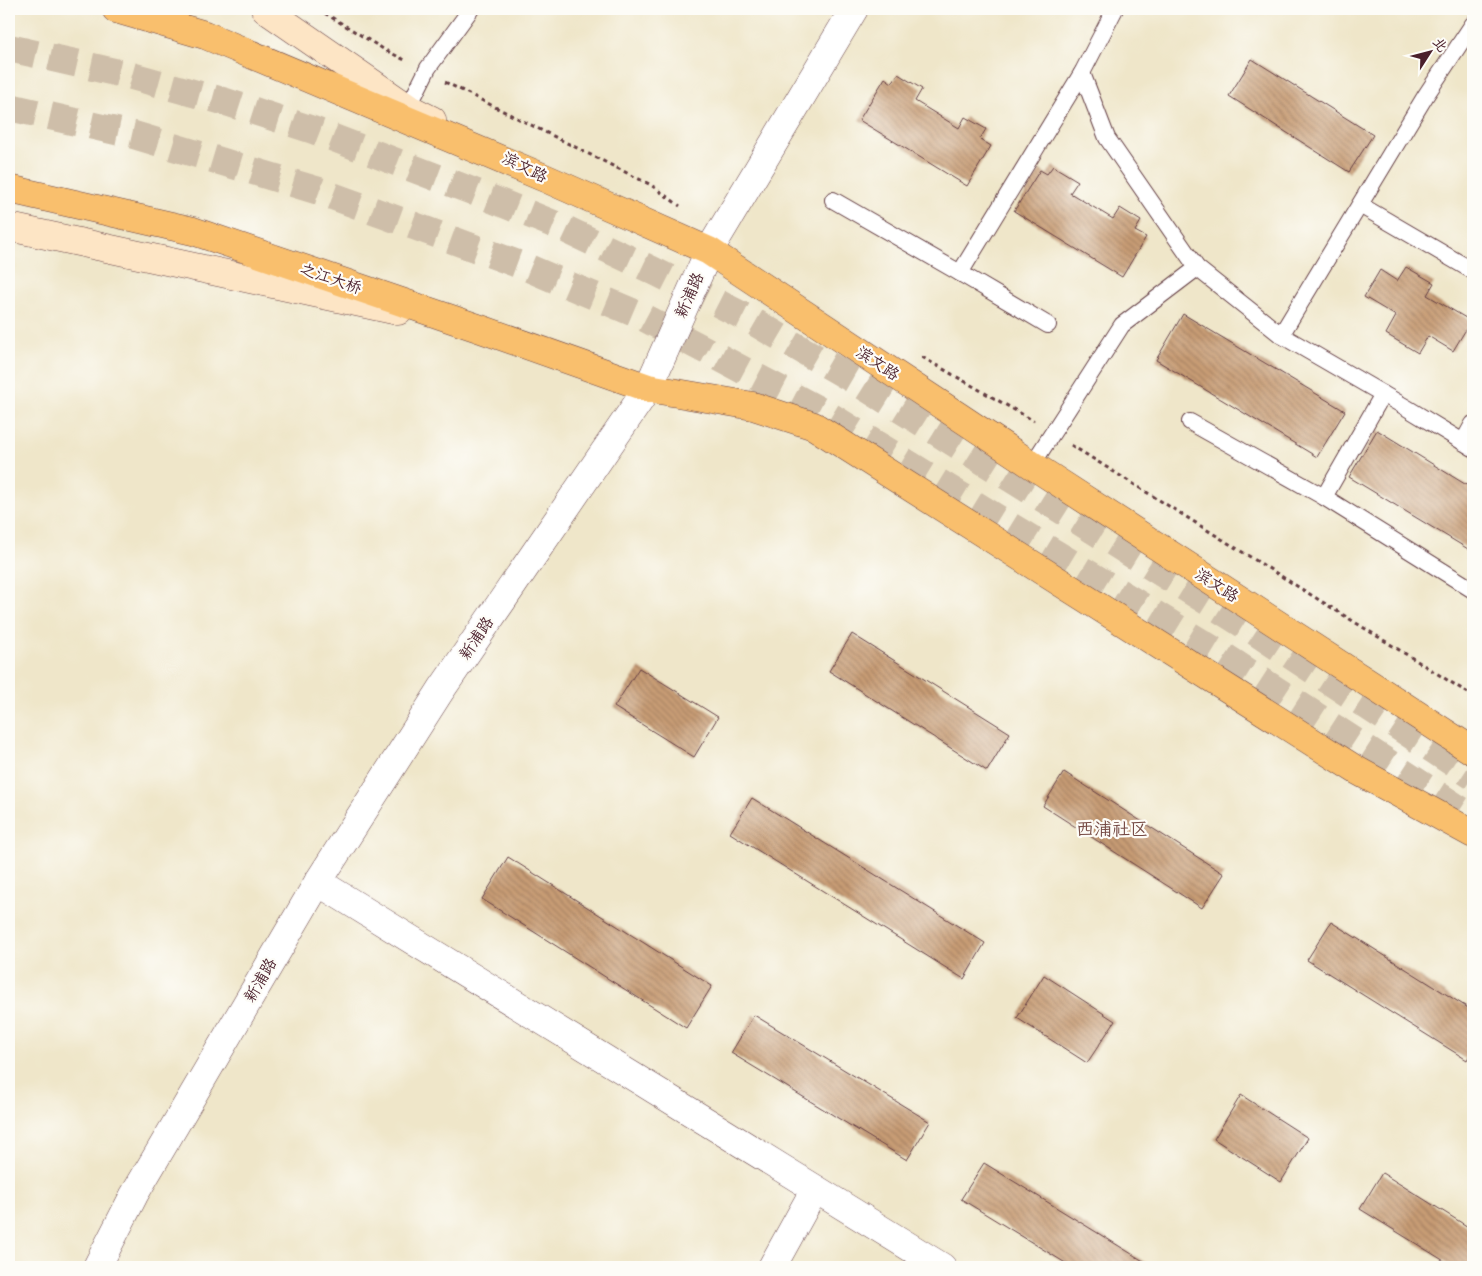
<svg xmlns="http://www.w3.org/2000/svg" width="1482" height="1276" viewBox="0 0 1482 1276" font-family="Sriracha,'LXGW WenKai TC',sans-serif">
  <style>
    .building { fill: url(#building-back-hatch) }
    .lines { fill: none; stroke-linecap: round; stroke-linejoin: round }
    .trunk-tunnel { stroke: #cebea9; stroke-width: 28; stroke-dasharray: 28 14; stroke-linecap: butt }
    .service-casing { stroke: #633d43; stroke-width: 18 }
    .minor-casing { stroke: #633d43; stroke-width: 29 }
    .tertiary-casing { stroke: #633d43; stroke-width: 29 }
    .secondary-casing { stroke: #633d43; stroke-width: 29 }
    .primary-casing { stroke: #633d43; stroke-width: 29 }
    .path { stroke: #633d43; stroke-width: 3; stroke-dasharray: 4 4; stroke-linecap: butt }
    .service { stroke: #fff; stroke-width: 16 }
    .minor { stroke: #fff; stroke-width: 28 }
    .tertiary { stroke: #fff; stroke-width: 28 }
    .secondary { stroke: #fde5c5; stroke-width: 28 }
    .primary { stroke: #f9bf6d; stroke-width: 28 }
    .labels { text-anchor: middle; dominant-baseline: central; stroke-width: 4.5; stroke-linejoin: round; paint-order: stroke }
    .street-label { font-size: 16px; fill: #4a1f2b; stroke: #fdfcf7 }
    .neighbourhood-label { font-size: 18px; fill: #764b45; stroke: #fdfcf7 }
  </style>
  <defs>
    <pattern id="building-back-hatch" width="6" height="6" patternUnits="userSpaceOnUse" patternTransform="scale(1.25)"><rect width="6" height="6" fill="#c79c75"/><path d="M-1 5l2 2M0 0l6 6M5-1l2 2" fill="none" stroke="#a47f60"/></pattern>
  </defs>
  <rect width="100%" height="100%" fill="#fdfcf7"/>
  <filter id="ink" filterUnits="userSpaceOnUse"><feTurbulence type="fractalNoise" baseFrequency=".02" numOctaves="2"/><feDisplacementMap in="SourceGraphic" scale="10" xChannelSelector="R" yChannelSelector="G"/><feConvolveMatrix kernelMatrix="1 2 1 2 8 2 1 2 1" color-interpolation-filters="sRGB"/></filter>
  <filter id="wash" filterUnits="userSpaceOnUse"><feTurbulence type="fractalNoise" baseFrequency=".0096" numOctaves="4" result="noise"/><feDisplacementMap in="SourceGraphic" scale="20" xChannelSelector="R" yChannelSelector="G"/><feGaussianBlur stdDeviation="1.12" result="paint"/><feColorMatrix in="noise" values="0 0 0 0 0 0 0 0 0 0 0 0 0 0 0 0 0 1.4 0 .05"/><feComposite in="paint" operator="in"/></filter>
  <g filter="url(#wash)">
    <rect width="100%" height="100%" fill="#efe6c9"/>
    <g id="blocks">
      <g class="building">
        <polygon points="1252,59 1373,135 1349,172 1229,96"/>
        <polygon points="898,74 922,89 915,101 959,128 965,117 986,129 980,139 991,146 967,186 859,120 885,78 892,83"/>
        <polygon points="1053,166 1078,181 1070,193 1113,219 1120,208 1141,221 1135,231 1146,237 1122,277 1014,211 1040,170 1047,174"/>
        <polygon points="1406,267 1434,283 1427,295 1471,321 1453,351 1428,336 1418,353 1386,334 1396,316 1364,297 1380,270 1397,281"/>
        <polygon points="1183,314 1345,411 1317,457 1156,360"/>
        <polygon points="1377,430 1473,489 1473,552 1349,477"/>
        <polygon points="852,634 1010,733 987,771 829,671"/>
        <polygon points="639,668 718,717 694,757 614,707"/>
        <polygon points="1064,772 1224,874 1202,908 1043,806"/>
        <polygon points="752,798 985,943 964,979 730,833"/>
        <polygon points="508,857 712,986 686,1028 482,899"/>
        <polygon points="1331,922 1473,1011 1473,1049 1467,1060 1307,960"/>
        <polygon points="1044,975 1115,1021 1087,1063 1017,1018"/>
        <polygon points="754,1015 930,1122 907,1160 731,1053"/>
        <polygon points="1241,1095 1308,1138 1281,1182 1214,1139"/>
        <polygon points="984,1163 1153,1267 1072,1267 961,1199"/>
        <polygon points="1382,1173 1473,1230 1473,1267 1454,1267 1360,1209"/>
      </g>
    </g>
  </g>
  <g filter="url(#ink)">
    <use href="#blocks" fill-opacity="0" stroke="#633d43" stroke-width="1"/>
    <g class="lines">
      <g class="trunk-tunnel">
        <polyline points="9,48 128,75 226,102 313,130 472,191 561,227 654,271 749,319 854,380 1248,627 1473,776"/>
        <polyline points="9,107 134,135 319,191 526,267 639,315 828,415 1225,657 1473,818"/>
      </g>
      <defs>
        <g id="service">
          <polyline points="1082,73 1107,138 1197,268 1281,335 1407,408 1473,448"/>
          <polyline points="408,108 428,68 471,9"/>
          <polyline points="833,200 960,273 1048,325"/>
          <polyline points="1360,205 1473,271"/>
          <polyline points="960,273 1082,73 1115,9"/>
          <polyline points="1281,335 1426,95 1473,24"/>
          <polyline points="1190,422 1324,497 1473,590"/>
          <polyline points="1463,442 1473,424"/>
          <polyline points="1032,465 1122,325 1197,268"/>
          <polyline points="1324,497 1383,394"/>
        </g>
        <g id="minor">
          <polyline points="318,882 942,1267"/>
          <polyline points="772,1267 815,1189"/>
        </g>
        <polyline id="tertiary" points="97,1267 134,1195 318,882 441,690 648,388 709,251 854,9"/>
        <g id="secondary">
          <polyline points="265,9 408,108 432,120"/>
          <polyline points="9,227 398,311"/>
        </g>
        <g id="primary">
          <polyline points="116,9 205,35 547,179 709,251 1032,465 1473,751"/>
          <polyline points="9,189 193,231 478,328 648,388 753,406 814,426 1358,771 1473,834"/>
        </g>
      </defs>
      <use href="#service" class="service-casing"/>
      <use href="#minor" class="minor-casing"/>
      <use href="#tertiary" class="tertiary-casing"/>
      <use href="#secondary" class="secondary-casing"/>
      <use href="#primary" class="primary-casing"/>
      <g class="path">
        <polyline points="318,9 385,50 407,61"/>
        <polyline points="445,82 651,185 680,206"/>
        <polyline points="922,357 1034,421"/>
        <polyline points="1071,445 1473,696"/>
      </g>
      <use href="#service" class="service"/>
      <use href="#minor" class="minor"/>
      <use href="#tertiary" class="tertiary"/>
      <use href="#secondary" class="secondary"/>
      <use href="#primary" class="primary"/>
    </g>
  </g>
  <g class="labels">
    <g class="street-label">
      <text transform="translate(525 167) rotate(27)">滨文路</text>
      <text transform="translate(331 278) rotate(19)">之江大桥</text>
      <text transform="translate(689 295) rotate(-66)">新浦路</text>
      <text transform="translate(878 363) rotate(34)">滨文路</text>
      <text transform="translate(1217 585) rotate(33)">滨文路</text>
      <text transform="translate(476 638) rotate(-56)">新浦路</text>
      <text transform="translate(260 980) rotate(-60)">新浦路</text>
    </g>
    <g class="neighbourhood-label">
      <text x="1112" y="829">西浦社区</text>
    </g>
  </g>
  <rect width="1482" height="1276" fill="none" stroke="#fdfcf7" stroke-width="30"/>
  <g transform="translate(1430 52) rotate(54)" stroke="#fdfcf7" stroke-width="4" paint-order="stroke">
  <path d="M0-4L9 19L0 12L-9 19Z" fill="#4a1f2b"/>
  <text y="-8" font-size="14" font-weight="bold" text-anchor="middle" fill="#4a1f2b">北</text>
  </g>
</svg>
